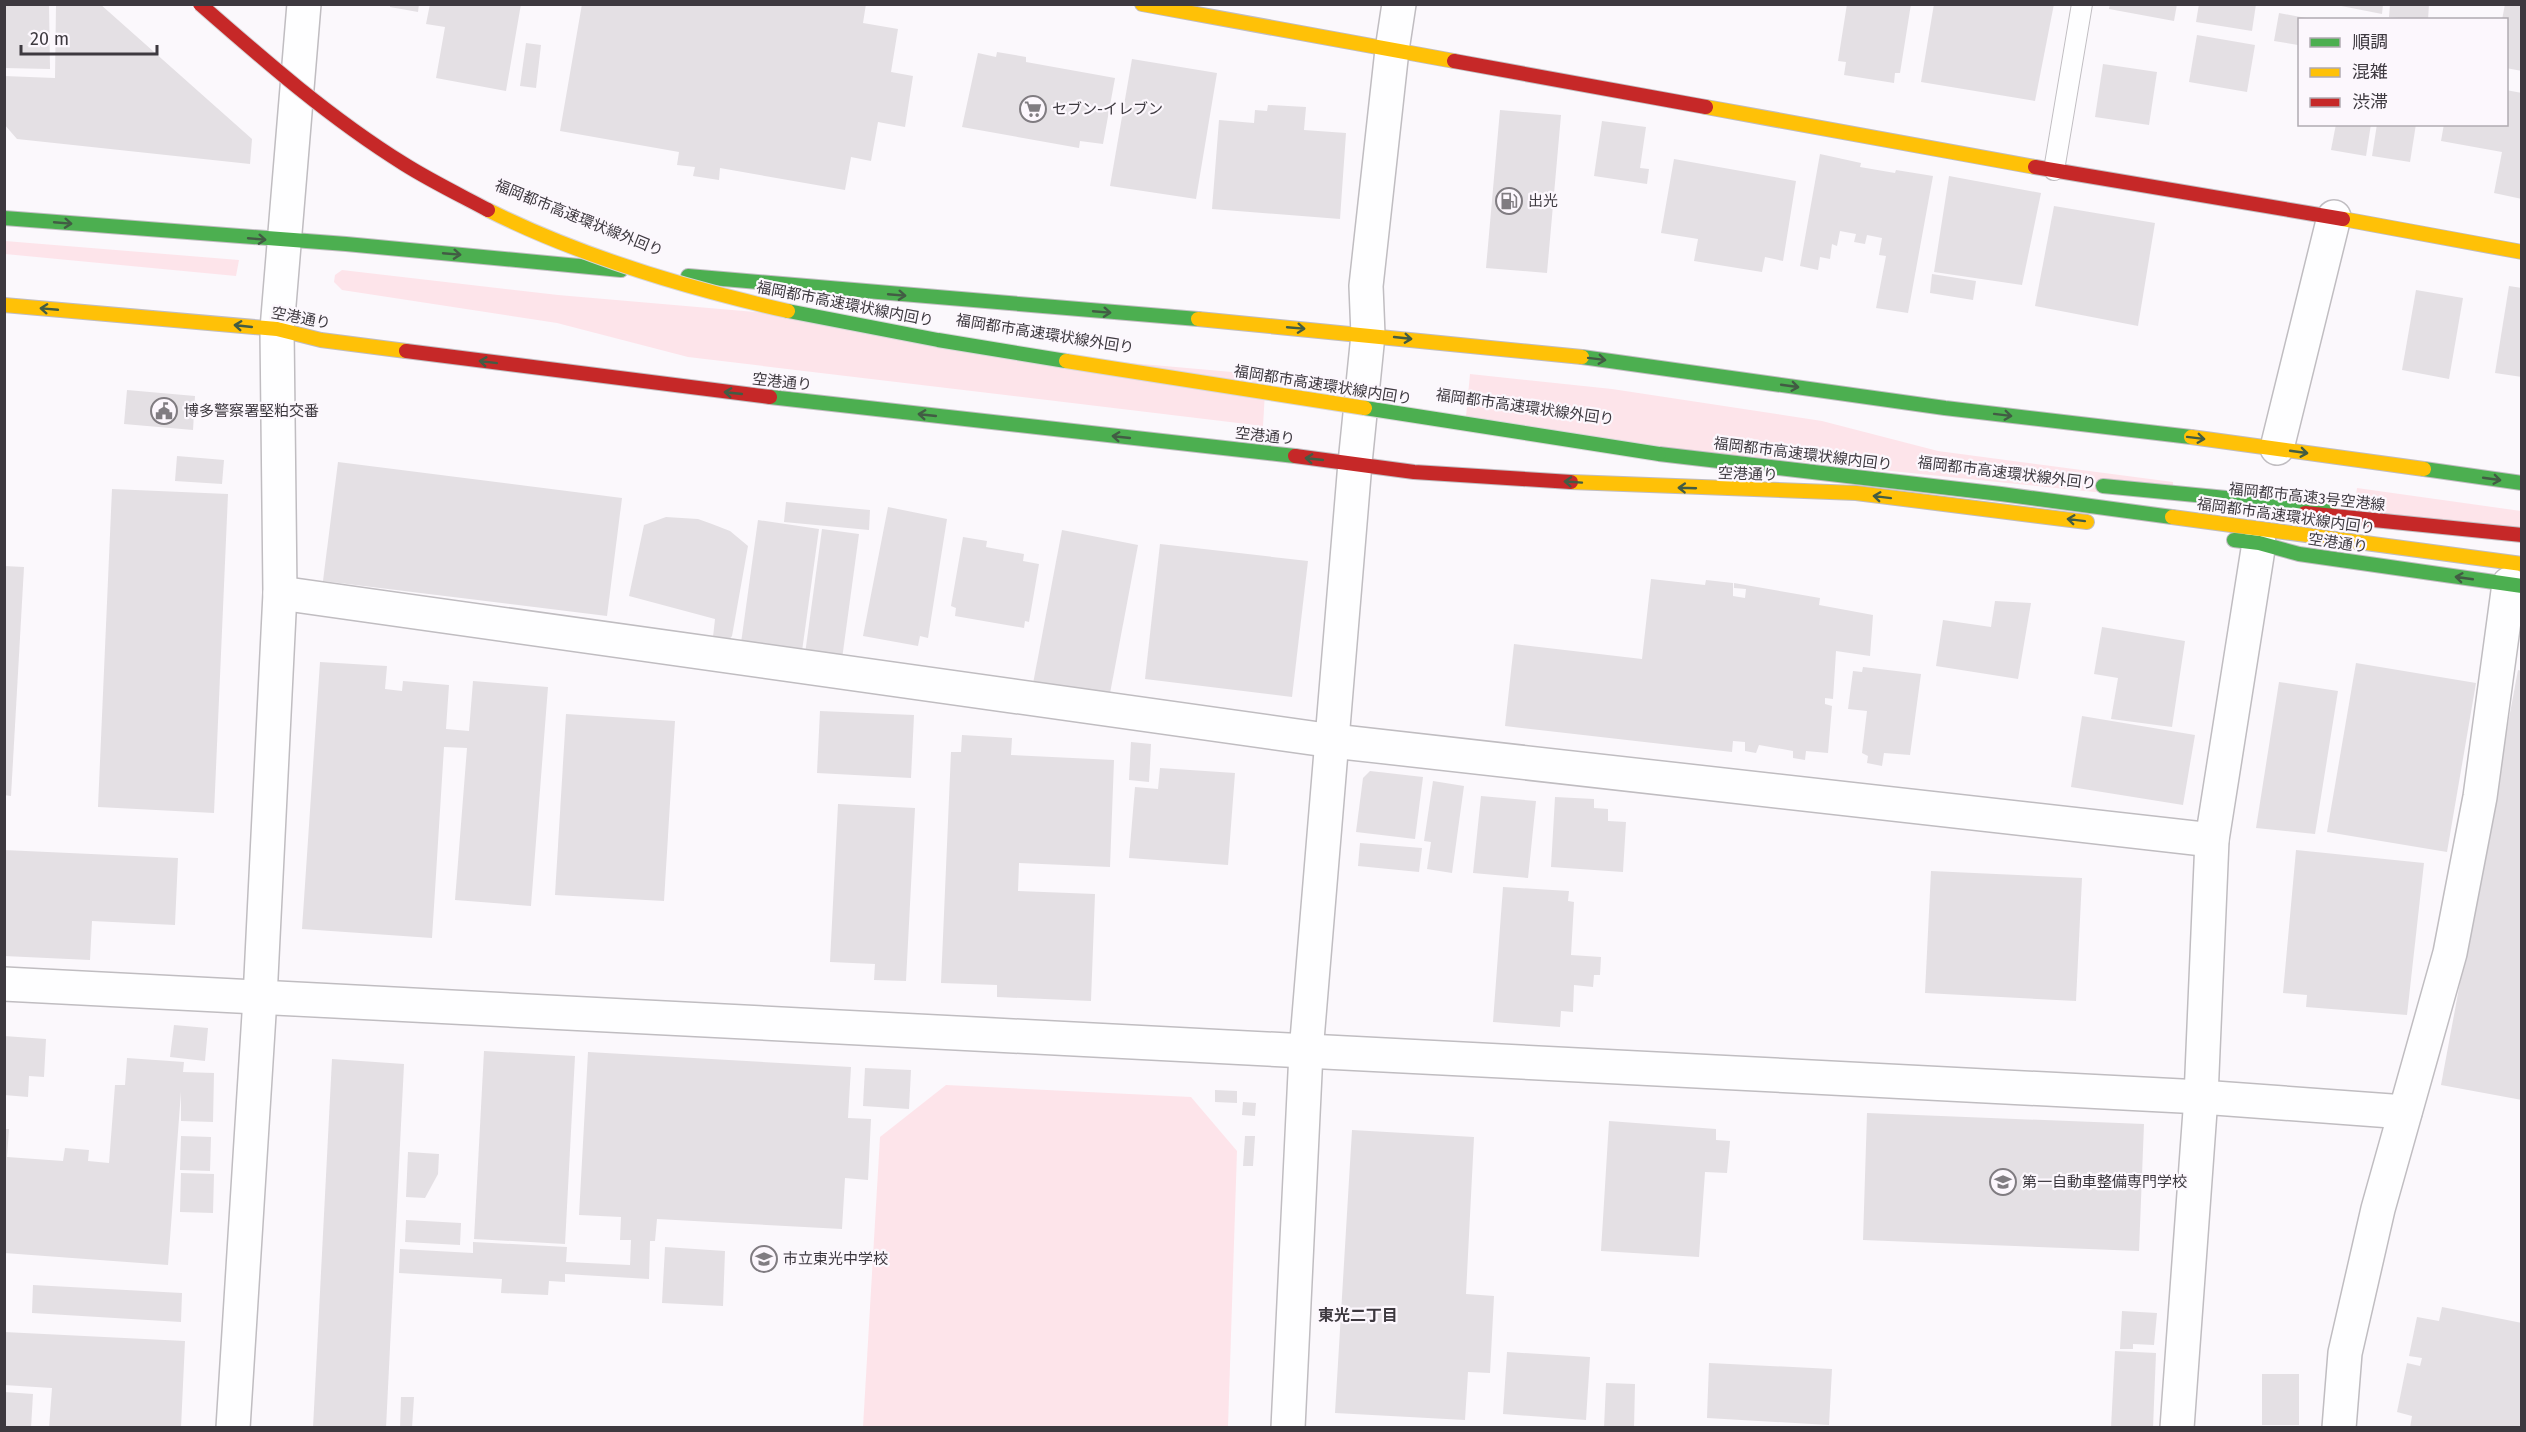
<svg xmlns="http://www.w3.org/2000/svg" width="2526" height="1432" viewBox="0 0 2526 1432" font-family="'Fira Sans','Noto Sans JP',sans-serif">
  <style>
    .green { fill: #fde4ea }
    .building { fill: #e4e0e4 }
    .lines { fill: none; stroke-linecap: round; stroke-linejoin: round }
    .lane-casing { stroke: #c0bdc1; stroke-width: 22 }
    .street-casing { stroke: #c0bdc1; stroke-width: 36 }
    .fast-casing { stroke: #c0bdc1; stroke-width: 16 }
    .slow-casing { stroke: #c0bdc1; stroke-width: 16 }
    .jam-casing { stroke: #c0bdc1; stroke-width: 16 }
    .lane { stroke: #fefeff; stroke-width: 20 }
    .street { stroke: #fefeff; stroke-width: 33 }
    .fast { stroke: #4caf50; stroke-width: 14 }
    .slow { stroke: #ffc107; stroke-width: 14 }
    .jam { stroke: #c62828; stroke-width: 14 }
    .fast-bridge-casing { stroke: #d7d5d8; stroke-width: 16; stroke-linecap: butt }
    .slow-bridge-casing { stroke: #d7d5d8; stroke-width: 16; stroke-linecap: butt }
    .jam-bridge-casing { stroke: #d7d5d8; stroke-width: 16; stroke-linecap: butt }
    .fast-bridge { stroke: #4caf50; stroke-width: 14 }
    .slow-bridge { stroke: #ffc107; stroke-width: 14 }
    .jam-bridge { stroke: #c62828; stroke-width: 14 }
    .oneway { stroke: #425c44 }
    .labels { text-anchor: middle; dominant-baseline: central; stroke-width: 4.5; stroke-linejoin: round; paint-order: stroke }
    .poi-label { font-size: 15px; fill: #3d393f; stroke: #fcf7fd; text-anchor: start }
    .street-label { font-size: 15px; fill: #3d393f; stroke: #fcf7fd }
    .neighbourhood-label { font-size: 16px; font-weight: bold; fill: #3d393f; stroke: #fcf7fd }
  </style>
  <rect width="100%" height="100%" fill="#fbf8fc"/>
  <g class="green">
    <polygon points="4,241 5,241 239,260 236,276 5,254"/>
    <polygon points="342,270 558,295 893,324 1029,354 1266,375 1263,426 688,357 557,323 342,290 334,282 335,275"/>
    <polygon points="1470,374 1612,389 1822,421 1938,451 2173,482 2173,500 1465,427"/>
    <polygon points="2357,488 2521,511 2521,532 2354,510"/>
    <polygon points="946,1085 1191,1097 1237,1151 1228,1427 863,1427 880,1137"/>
  </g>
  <g class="building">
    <polygon points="4,4 49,4 50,69 4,68"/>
    <polygon points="56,4 100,4 252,139 250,164 17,139 4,124 4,76 55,78"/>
    <polygon points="390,4 419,4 418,12 390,7"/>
    <polygon points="430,4 521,4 506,91 436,78 445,27 426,24"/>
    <polygon points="582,4 866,4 863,23 898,29 891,72 913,76 905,127 878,122 871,161 851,157 845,190 720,168 719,180 693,176 695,167 677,165 679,152 560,131"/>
    <polygon points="1847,4 1911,4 1900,73 1895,73 1894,83 1844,75 1846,62 1838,61"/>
    <polygon points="1934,4 2054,4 2035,101 1921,82"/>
    <polygon points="2110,4 2177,4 2174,21 2109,9"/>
    <polygon points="2199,4 2256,4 2252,31 2196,22"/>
    <polygon points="2331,4 2383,4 2382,14"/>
    <polygon points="2390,4 2429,4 2428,20 2389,17"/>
    <polygon points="2505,4 2522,4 2522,71 2506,68 2506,20 2502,20"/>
    <polygon points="2279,13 2306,18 2300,20 2298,45 2274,41"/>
    <polygon points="2197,35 2255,45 2247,92 2189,82"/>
    <polygon points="526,43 541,45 536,88 520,86"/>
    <polygon points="997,52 1026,57 1026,62 1115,78 1103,144 1080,141 1079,148 962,127 978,53 996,57"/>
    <polygon points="1132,59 1217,73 1196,199 1110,186"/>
    <polygon points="2103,64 2157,72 2149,125 2095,117"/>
    <polygon points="2506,90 2522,93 2522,199 2494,193 2502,152 2441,141 2444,124 2506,124"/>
    <polygon points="1268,105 1306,107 1304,130 1346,133 1340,219 1212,209 1219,120 1254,123 1255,110 1267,111"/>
    <polygon points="1500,110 1561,115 1547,273 1486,268"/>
    <polygon points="1602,121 1646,127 1640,168 1649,169 1647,184 1594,176"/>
    <polygon points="2336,124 2371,124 2366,156 2331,150"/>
    <polygon points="2377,124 2416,124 2410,162 2372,156"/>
    <polygon points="1820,154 1861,163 1860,167 1895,173 1896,170 1933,176 1908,313 1876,308 1886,256 1879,255 1882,238 1867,235 1865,244 1854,242 1856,234 1840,231 1837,246 1832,244 1830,259 1820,257 1818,270 1800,266"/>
    <polygon points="1674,159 1796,181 1783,261 1765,257 1762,272 1694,261 1698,239 1661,233"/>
    <polygon points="1949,176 2041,193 2022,285 1934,272"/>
    <polygon points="2054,206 2155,223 2138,326 2035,306"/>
    <polygon points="1932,274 1976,281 1973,300 1930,293"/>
    <polygon points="2509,286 2522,288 2522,377 2495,373"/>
    <polygon points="2416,290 2463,298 2449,379 2402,370"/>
    <polygon points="127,390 195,396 193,430 124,424"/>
    <polygon points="177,456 224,460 222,484 175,481"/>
    <polygon points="338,462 622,498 607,616 323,581"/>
    <polygon points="112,489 228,494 214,813 98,807"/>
    <polygon points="786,502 870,510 869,530 784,522"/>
    <polygon points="888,507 947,519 928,638 920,636 918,646 863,636"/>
    <polygon points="666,517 698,519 712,524 730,531 748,546 732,636 728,641 716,641 713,637 715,619 629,596 644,525"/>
    <polygon points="758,520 819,529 802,651 741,643"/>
    <polygon points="822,529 859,534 842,659 805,654"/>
    <polygon points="1062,530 1138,545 1108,704 1032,689"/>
    <polygon points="963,537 987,541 986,547 1024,554 1023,561 1039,564 1029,622 1025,621 1024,628 955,616 956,608 951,606"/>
    <polygon points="1160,544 1308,561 1292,697 1145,679"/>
    <polygon points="4,566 24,567 11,796 4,795"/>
    <polygon points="1651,579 1705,585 1706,580 1733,583 1733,596 1745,598 1746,589 1734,588 1734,583 1820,598 1819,605 1873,615 1870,656 1836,651 1833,699 1825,698 1825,704 1832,706 1828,753 1806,751 1805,760 1793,758 1793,751 1759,745 1756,753 1745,751 1745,742 1733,741 1732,752 1505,726 1514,644 1642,659"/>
    <polygon points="1995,601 2031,603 2018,679 1936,666 1943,620 1991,627"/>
    <polygon points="2102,627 2185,641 2172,727 2111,719 2118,678 2094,674"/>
    <polygon points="320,662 387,666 385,689 402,691 403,681 449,685 446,729 469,731 473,681 548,687 531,906 455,900 467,748 444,747 432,938 302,929"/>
    <polygon points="2356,663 2476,683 2447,852 2327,832"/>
    <polygon points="1863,667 1921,674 1910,755 1884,753 1882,766 1867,763 1868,756 1862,753 1867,711 1848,709 1853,671 1862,672"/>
    <polygon points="2518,670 2522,671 2522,1100 2441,1085"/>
    <polygon points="2279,682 2338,691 2315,834 2256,828"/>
    <polygon points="820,711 914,715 911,778 817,773"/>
    <polygon points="566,714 675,721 664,901 555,895"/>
    <polygon points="2082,716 2195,735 2183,805 2071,787"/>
    <polygon points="962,735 1012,738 1011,755 1114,760 1110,867 1019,863 1018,891 1095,894 1091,1001 997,997 997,985 941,983 951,752 961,752"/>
    <polygon points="1131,742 1151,744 1149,782 1129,780"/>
    <polygon points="1160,768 1235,773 1228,865 1129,858 1135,787 1158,789"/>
    <polygon points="1370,771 1423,777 1415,839 1356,832 1363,778"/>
    <polygon points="1433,781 1464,786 1452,873 1427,869 1431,842 1424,841"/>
    <polygon points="1481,796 1536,801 1528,878 1473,873"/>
    <polygon points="1555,797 1594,799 1594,808 1608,809 1608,821 1626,822 1623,872 1551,867"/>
    <polygon points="838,804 915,808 906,981 874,980 875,964 830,962"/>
    <polygon points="1360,843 1422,848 1419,872 1358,866"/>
    <polygon points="4,850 178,858 175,925 92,921 90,960 4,956"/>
    <polygon points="2296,850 2424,863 2407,1015 2306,1007 2307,995 2283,993"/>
    <polygon points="1931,871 2082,878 2076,1001 1925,993"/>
    <polygon points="1503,887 1569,891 1568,901 1574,902 1571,955 1601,957 1600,975 1594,975 1593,987 1574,985 1573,1012 1561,1011 1560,1027 1493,1022"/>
    <polygon points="174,1025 208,1028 205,1061 170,1057"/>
    <polygon points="4,1036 46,1039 44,1077 29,1076 28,1097 4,1095"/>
    <polygon points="484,1051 575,1056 565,1244 474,1239"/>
    <polygon points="588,1052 851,1067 848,1118 871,1119 868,1180 845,1178 842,1229 657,1219 655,1241 650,1241 649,1279 565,1274 565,1282 549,1281 548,1295 501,1293 502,1279 399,1273 400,1249 473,1253 473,1242 567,1247 566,1262 630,1265 631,1240 620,1240 621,1217 579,1215"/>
    <polygon points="127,1058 184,1062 183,1072 214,1073 213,1122 181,1121 181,1092 168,1265 4,1253 4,1129 9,1129 7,1157 63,1161 65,1148 89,1150 88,1161 109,1163 115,1085 125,1085"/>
    <polygon points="332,1059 404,1064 386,1428 313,1428"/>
    <polygon points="865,1068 911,1070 909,1109 863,1106"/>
    <polygon points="1215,1090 1237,1091 1237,1103 1215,1102"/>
    <polygon points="1243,1102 1256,1103 1255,1116 1242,1115"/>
    <polygon points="1867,1113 2144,1124 2139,1251 1863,1240"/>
    <polygon points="1609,1121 1716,1129 1716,1140 1730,1141 1727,1173 1705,1172 1699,1257 1601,1251"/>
    <polygon points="1352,1130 1474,1137 1466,1294 1494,1296 1490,1373 1468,1372 1465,1420 1335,1413"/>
    <polygon points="181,1136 211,1137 210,1171 180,1170"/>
    <polygon points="1245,1136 1255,1136 1253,1166 1243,1166"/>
    <polygon points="408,1152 439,1154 438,1174 425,1198 406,1197"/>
    <polygon points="181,1173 214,1174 213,1213 180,1212"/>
    <polygon points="406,1220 461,1223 460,1245 405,1242"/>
    <polygon points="665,1247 725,1251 723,1306 662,1303"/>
    <polygon points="33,1285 182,1293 181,1322 32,1313"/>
    <polygon points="2442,1307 2522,1323 2522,1428 2410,1428 2412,1416 2397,1412 2407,1363 2420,1366 2422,1358 2409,1356 2417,1317 2439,1321"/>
    <polygon points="2122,1311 2157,1313 2154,1345 2133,1344 2133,1349 2120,1349"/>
    <polygon points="4,1332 185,1341 181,1428 49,1428 52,1388 4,1385"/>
    <polygon points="2115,1351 2156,1353 2153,1428 2111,1428"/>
    <polygon points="1507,1352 1590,1357 1586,1420 1503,1414"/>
    <polygon points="1709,1363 1832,1369 1829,1425 1707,1418"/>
    <rect x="2262" y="1374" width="37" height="51"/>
    <polygon points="1606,1383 1635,1384 1634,1428 1604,1428"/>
    <polygon points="4,1392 33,1394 31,1428 4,1428"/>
    <polygon points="401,1397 414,1397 412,1428 400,1428"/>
  </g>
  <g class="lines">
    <defs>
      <polyline id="lane" points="2054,170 2082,4"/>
      <g id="street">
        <polyline points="2277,448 2334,217"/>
        <polyline points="280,593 1333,741 2212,840"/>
        <polyline points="4,984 2201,1097 2405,1112"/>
        <polyline points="233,1428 260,998 280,593 277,329 304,4"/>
        <polyline points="1288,1428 1306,1052 1355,463 1368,335 1366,286 1392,50 1399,4"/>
        <polyline points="2177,1428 2201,1097 2212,840 2259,543"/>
        <polyline points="2339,1428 2345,1353 2378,1209 2450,953 2480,797 2509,584"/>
      </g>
      <g id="fast">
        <polyline points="4,218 346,244 621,270"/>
        <polyline points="688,276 1198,319"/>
        <polyline points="1582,357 1945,408 2191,437"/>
        <polyline points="770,397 1295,456"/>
        <polyline points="1659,454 2001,494 2172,517"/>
        <polyline points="2424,469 2522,483"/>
        <polyline points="2103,486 2329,508"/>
        <polyline points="2234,540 2259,543 2299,554 2522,586"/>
      </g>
      <g id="slow">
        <polyline points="1142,4 1454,61"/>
        <polyline points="1706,107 2035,167"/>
        <polyline points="2343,219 2522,252"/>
        <polyline points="4,305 277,329 321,340 406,351"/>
        <polyline points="1198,319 1582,357"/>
        <polyline points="2191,437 2424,469"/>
        <polyline points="1571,482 1856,493 2087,522"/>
        <polyline points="2172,517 2522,564"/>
      </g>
      <g id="jam">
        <polyline points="1454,61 1706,107"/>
        <polyline points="2035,167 2343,219"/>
        <polyline points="406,351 770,397"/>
        <polyline points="1295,456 1414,472 1571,482"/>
        <polyline points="2305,513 2522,535"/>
      </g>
    </defs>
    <use href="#lane" class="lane-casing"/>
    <use href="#street" class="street-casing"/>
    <use href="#fast" class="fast-casing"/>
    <use href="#slow" class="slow-casing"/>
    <use href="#jam" class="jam-casing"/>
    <use href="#lane" class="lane"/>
    <use href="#street" class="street"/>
    <use href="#fast" class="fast"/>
    <use href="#slow" class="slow"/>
    <use href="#jam" class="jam"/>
    <defs>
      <g id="fast-bridge">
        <polyline points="788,311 938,340 1066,361"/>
        <polyline points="1365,408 1659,454"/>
      </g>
      <g id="slow-bridge">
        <path d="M488,210C582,257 686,288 788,311"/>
        <polyline points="1066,361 1365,408"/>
      </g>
      <path id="jam-bridge" d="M200,4C265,61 330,118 404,164C431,181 460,195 488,210"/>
    </defs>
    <use href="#fast-bridge" class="fast-bridge-casing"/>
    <use href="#slow-bridge" class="slow-bridge-casing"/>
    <use href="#jam-bridge" class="jam-bridge-casing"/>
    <use href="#fast-bridge" class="fast-bridge"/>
    <use href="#slow-bridge" class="slow-bridge"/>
    <use href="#jam-bridge" class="jam-bridge"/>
  </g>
  <defs><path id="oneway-shaft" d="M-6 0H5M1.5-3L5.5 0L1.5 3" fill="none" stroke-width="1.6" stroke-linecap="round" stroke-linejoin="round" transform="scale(1.5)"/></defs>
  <g class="oneway">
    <use href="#oneway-shaft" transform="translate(63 223) rotate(5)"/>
    <use href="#oneway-shaft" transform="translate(257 239) rotate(5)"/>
    <use href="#oneway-shaft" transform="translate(452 254) rotate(5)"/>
    <use href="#oneway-shaft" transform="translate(897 295) rotate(5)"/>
    <use href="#oneway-shaft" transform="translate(49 309) rotate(-175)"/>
    <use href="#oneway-shaft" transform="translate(1102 312) rotate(5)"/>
    <use href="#oneway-shaft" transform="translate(243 326) rotate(-174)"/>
    <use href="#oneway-shaft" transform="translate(1296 328) rotate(5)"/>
    <use href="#oneway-shaft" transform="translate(1403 338) rotate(6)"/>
    <use href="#oneway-shaft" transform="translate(1597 359) rotate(7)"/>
    <use href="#oneway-shaft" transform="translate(488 362) rotate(-173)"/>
    <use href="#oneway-shaft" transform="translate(1790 386) rotate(8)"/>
    <use href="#oneway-shaft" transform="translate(733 393) rotate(-174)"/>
    <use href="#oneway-shaft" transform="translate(927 415) rotate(-174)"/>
    <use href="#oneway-shaft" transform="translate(2003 415) rotate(7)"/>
    <use href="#oneway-shaft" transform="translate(1121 437) rotate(-174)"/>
    <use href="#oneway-shaft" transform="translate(2196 438) rotate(7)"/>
    <use href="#oneway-shaft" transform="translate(2299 452) rotate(8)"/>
    <use href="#oneway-shaft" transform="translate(1314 459) rotate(-174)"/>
    <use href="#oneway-shaft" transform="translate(2492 479) rotate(8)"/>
    <use href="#oneway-shaft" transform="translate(1573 482) rotate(-176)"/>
    <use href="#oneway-shaft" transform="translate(1687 488) rotate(-178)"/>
    <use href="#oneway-shaft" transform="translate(1882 497) rotate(-173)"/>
    <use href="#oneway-shaft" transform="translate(2076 520) rotate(-173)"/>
    <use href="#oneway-shaft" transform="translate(2464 578) rotate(-172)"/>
  </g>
  <defs>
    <symbol id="supermarket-ring" viewBox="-11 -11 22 22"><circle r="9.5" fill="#fcf7fd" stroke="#807c81" stroke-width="1.5"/><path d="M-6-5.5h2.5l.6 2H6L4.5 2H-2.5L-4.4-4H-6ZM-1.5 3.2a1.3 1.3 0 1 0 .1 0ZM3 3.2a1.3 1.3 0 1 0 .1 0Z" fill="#807c81"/></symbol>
    <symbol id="fuel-ring" viewBox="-11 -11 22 22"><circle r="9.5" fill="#fcf7fd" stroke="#807c81" stroke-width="1.5"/><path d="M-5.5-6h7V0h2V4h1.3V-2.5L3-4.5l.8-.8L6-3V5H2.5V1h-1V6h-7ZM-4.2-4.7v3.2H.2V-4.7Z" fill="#807c81"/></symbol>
    <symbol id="civic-ring" viewBox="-11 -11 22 22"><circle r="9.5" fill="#fcf7fd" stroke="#807c81" stroke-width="1.5"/><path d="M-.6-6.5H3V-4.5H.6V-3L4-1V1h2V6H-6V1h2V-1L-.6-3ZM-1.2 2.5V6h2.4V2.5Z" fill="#807c81"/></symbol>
    <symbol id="university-ring" viewBox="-11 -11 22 22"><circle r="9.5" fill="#fcf7fd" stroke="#807c81" stroke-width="1.5"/><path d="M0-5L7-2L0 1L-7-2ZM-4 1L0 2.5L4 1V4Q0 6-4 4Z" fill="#807c81"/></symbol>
    <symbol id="school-ring" viewBox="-11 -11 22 22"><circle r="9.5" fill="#fcf7fd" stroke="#807c81" stroke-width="1.5"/><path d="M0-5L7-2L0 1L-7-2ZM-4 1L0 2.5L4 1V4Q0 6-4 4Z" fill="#807c81"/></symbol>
  </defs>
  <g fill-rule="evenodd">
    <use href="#supermarket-ring" x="1018" y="94" width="30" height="30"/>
    <use href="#fuel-ring" x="1494" y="186" width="30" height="30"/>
    <use href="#civic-ring" x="149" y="396" width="30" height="30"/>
    <use href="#university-ring" x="1988" y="1167" width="30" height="30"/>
    <use href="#school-ring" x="749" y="1244" width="30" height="30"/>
  </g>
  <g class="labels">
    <g class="poi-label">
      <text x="1052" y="109">セブン-イレブン</text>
      <text x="1528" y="201">出光</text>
      <text x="184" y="411">博多警察署堅粕交番</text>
      <text x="2022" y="1182">第一自動車整備専門学校</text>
      <text x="783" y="1259">市立東光中学校</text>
    </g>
    <g class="street-label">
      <text transform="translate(579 218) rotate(22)">福岡都市高速環状線外回り</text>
      <text transform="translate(845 304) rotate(11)">福岡都市高速環状線内回り</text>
      <text transform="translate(301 318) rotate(11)">空港通り</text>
      <text transform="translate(1045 334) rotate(9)">福岡都市高速環状線外回り</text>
      <text transform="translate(782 382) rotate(6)">空港通り</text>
      <text transform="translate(1323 385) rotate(9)">福岡都市高速環状線内回り</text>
      <text transform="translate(1525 407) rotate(8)">福岡都市高速環状線外回り</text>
      <text transform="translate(1265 436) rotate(6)">空港通り</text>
      <text transform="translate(1803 454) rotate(7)">福岡都市高速環状線内回り</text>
      <text transform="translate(2007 473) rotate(7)">福岡都市高速環状線外回り</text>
      <text transform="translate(1748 474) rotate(2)">空港通り</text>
      <text transform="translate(2307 497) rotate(6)">福岡都市高速3号空港線</text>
      <text transform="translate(2286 516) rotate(8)">福岡都市高速環状線内回り</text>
      <text transform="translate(2338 543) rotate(8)">空港通り</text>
    </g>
    <g class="neighbourhood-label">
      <text x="1358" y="1315">東光二丁目</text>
    </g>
  </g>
  <rect width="2526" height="1432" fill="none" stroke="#3d393f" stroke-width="12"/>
  <rect x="2298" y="18" width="210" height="108" fill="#fcf7fd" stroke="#b0abb1" stroke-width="1.5"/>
  <rect x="2310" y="38" width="30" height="9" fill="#4caf50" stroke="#b0abb1" stroke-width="1.5"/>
  <text x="2352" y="48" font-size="18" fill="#3d393f">順調</text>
  <rect x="2310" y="68" width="30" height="9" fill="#ffc107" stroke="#b0abb1" stroke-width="1.5"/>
  <text x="2352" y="78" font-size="18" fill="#3d393f">混雑</text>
  <rect x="2310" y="98" width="30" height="9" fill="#c62828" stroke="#b0abb1" stroke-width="1.5"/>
  <text x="2352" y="108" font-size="18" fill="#3d393f">渋滞</text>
  <path d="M21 45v9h136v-9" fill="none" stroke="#3d393f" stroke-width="3"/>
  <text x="30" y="45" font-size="18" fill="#3d393f" stroke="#fcf7fd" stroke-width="4.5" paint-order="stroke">20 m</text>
</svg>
